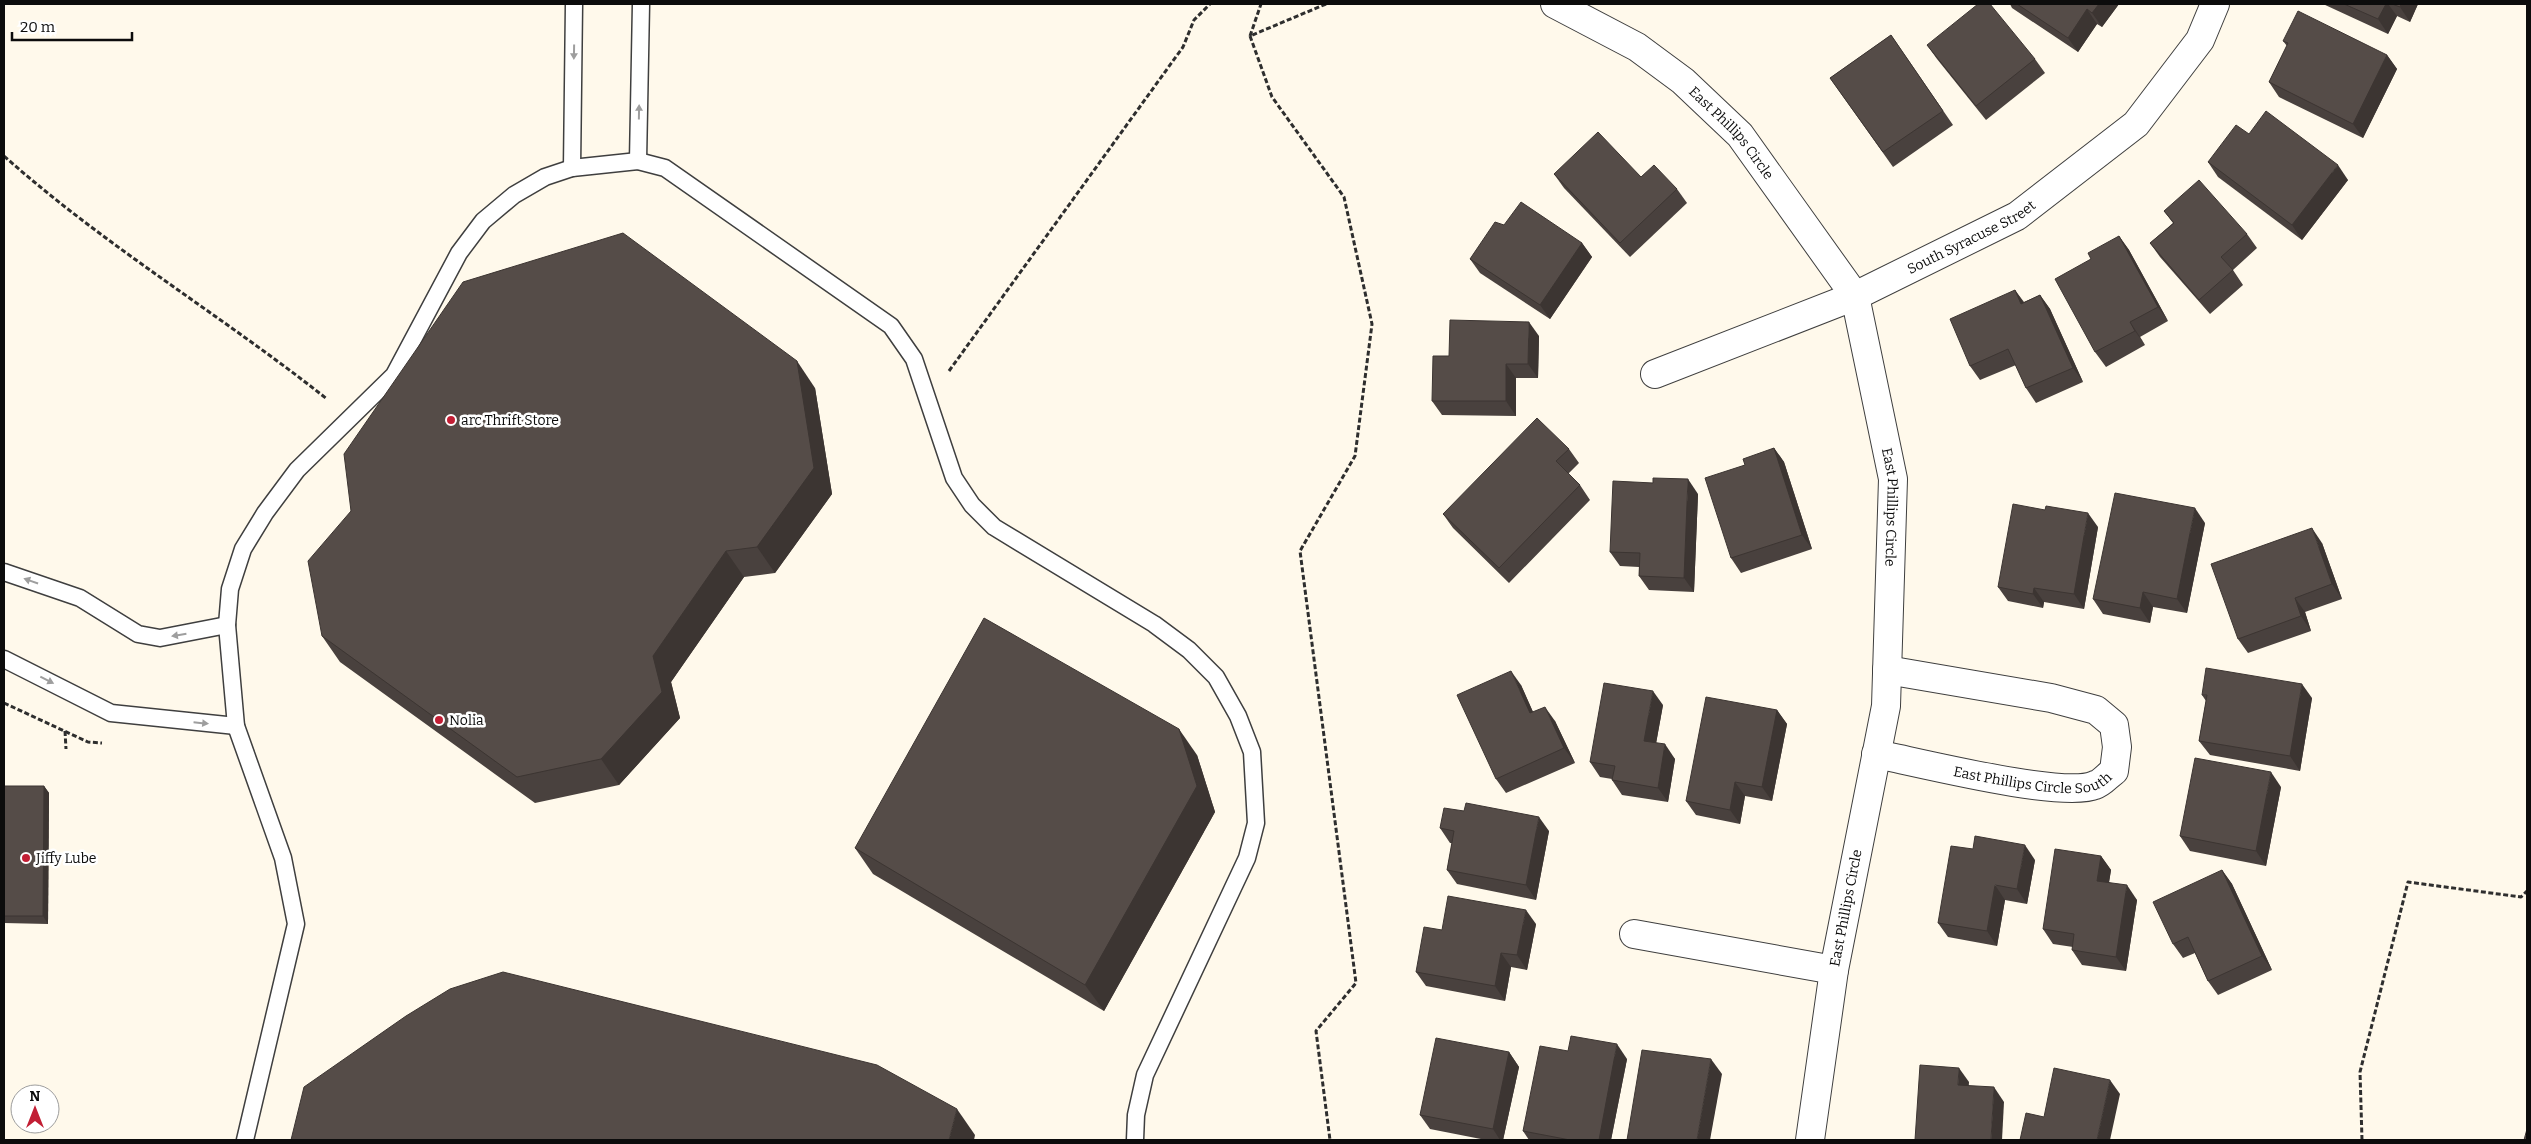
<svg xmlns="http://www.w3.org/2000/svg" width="2531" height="1144" viewBox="0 0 2531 1144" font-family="Bitter,serif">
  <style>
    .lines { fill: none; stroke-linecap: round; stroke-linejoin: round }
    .service-casing { stroke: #3f3f3f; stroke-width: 19 }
    .minor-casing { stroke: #3f3f3f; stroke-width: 30 }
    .path { stroke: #2e2e2e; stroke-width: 3; stroke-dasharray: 5 2.5; stroke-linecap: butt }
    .service { stroke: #fff; stroke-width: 16 }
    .minor { stroke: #fff; stroke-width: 28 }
    .wall { fill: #49413e }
    .shaded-wall { fill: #3c3532 }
    .building { fill: #554c48; stroke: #3c3532 }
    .oneway { fill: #9e9e9e }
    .poi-dot { fill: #c21e34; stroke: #fff; stroke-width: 2 }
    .labels { text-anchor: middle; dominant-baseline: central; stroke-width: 5; stroke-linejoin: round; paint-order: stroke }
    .street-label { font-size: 14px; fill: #0c0c0c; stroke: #fff }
    .poi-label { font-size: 14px; fill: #0c0c0c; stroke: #fff; text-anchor: start }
  </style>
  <rect width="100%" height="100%" fill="#fff9eb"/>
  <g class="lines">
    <defs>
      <g id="service">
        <polyline points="638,161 641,4"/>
        <polyline points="572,168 574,4"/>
        <polyline points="4,572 80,598 138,634 160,638 227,625"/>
        <polyline points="4,659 111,713 236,726"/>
        <polyline points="245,1140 296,924 283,858 236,726 227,625 230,589 243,549 265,513 297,470 394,375 459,253 483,221 514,195 545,177 572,168 638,161 665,168 891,326 914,359 954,478 972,505 994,527 1154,624 1189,650 1216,677 1238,716 1252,752 1256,823 1247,858 1145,1075 1136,1115 1135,1140"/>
      </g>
      <g id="minor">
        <path id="s1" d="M1555,4L1637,47L1683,81L1740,135L1855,296L1893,479L1886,706L1834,970L1810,1140"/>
        <path id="s2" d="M1655,374L1855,296L2017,216L2136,124L2200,40L2215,4"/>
        <path id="s3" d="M1876,754C1917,762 2063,799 2095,785C2102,783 2108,775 2114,771L2117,747L2114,725L2096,710L2051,698L1887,670"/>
        <polyline points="1634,934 1834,970"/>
      </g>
    </defs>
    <use href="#service" class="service-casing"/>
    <use href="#minor" class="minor-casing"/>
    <g class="path">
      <polyline points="1326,4 1250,36 1272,97 1344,197 1372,324 1355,456 1300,551 1356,983 1316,1031 1330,1140"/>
      <polyline points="1250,36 1261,4"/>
      <path d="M4,156C105,246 221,315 327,399"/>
      <polyline points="949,371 1183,47 1194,20 1210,4"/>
      <polyline points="4,703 88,742 102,743"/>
      <polyline points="65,731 66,749"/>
      <polyline points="2362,1140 2360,1072 2408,882 2521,897 2527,891"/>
    </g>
    <use href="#service" class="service"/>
    <use href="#minor" class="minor"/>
  </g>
  <g class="wall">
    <polygon points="2010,4 2119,4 2102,27 2097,24 2078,52 2012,8"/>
    <polygon points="2323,4 2418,4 2410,22 2397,16 2388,34"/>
    <polygon points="1891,35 1953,125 1893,167 1830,78"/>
    <polygon points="2283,41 2387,55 2397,69 2363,138 2279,97 2269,82 2287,46"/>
    <polygon points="1927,45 2035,59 2045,73 1986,120 1937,59"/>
    <polygon points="2249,134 2348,180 2302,240 2218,177 2208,162"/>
    <polygon points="1554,174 1641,177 1677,189 1687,203 1630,257 1564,188"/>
    <polygon points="2164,211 2247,234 2257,248 2233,270 2243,285 2210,314 2160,257 2150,243 2173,223"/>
    <polygon points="1504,225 1582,243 1592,257 1550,319 1480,273 1470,259"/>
    <polygon points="2119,236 2129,250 2168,321 2140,337 2145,345 2106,367 2095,352 2091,259"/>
    <polygon points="2015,290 2024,302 2040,295 2050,309 2083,382 2036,403 2026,388 2016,365 1980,380 1970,366"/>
    <polygon points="1539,336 1538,378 1516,378 1516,416 1442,415 1432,401 1449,356"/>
    <polygon points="815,388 832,494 775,573 744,577 671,682 680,718 619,785 535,803 340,662 322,636"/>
    <polygon points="1774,448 1784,462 1812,549 1741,573 1731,558 1745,465"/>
    <polygon points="1569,449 1579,463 1568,474 1580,485 1590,500 1509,583 1453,528 1443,514"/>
    <polygon points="1698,494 1694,592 1649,590 1639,576 1639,567 1620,566 1610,552"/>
    <polygon points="2205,523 2187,613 2153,607 2150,623 2103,614 2093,599"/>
    <polygon points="2098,527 2084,609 2044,602 2043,608 2008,601 1998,587"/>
    <polygon points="2322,543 2342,599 2305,612 2311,631 2248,653 2238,639"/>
    <polygon points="1521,685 1533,712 1555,721 1575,763 1506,793 1496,779"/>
    <polygon points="2202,695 2312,698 2300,771 2210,755 2199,741 2206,701"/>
    <polygon points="1663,705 1656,743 1675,759 1668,802 1622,795 1612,780 1612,779 1600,777 1590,762"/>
    <polygon points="1777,710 1787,724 1772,801 1745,796 1740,824 1696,815 1686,801"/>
    <polygon points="1197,755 1215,812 1104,1011 873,874 855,848"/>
    <polygon points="4,786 44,786 49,793 48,924 4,923"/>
    <polygon points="2281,787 2266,866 2190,851 2180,836"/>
    <polygon points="1440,828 1549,831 1536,900 1457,884 1447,870 1452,843 1450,843"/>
    <polygon points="2101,856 2111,870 2109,882 2137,900 2126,971 2082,965 2072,950 2073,947 2053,944 2043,929"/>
    <polygon points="2035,860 2027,904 2005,900 1997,946 1948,937 1938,923"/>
    <polygon points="2222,870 2232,884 2272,970 2218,995 2208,981 2195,953 2183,958 2173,944"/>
    <polygon points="1536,924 1527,970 1511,967 1505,1001 1426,986 1416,972 1442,930"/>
    <polygon points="1568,1051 1627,1059 1611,1140 1529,1140 1523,1131"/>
    <polygon points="1509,1052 1519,1067 1503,1140 1486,1140 1430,1129 1420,1115"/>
  </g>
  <g class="shaded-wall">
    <polygon points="2099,4 2119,4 2102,27 2092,13"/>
    <polygon points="2386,4 2388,4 2397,16 2388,34 2378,19"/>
    <polygon points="2401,4 2418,4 2410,22 2400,7"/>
    <polygon points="2087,9 2097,24 2078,52 2068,38"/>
    <polygon points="2387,55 2397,69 2363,138 2353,124"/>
    <polygon points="2338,165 2348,180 2302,240 2292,225"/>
    <polygon points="2119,236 2129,250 2168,321 2158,307"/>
    <polygon points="1582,243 1592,257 1550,319 1540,305"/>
    <polygon points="2015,290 2025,305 2021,304"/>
    <polygon points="2040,295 2050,309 2083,382 2073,368"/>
    <polygon points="1529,322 1539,336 1538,378 1528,364"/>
    <polygon points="2130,322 2140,337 2145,345 2135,331"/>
    <polygon points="797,361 815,388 832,494 775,573 757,547"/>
    <polygon points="1506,364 1516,378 1516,416 1506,401"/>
    <polygon points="1774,448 1784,462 1812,549 1802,535"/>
    <polygon points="1688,479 1698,494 1694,592 1684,578"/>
    <polygon points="2195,508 2205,523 2187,613 2177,599"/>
    <polygon points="2088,513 2098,527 2084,609 2074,594"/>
    <polygon points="2312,528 2322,543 2342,599 2332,584"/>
    <polygon points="726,551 744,577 671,682 680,718 619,785 601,759 653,656"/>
    <polygon points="2034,588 2044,602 2043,608 2033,594"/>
    <polygon points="2143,592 2153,607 2150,623 2140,608"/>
    <polygon points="2295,598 2305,612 2311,631 2301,616"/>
    <polygon points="1511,671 1521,685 1540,728 1530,713"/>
    <polygon points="2302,684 2312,698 2300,771 2290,756"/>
    <polygon points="1653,691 1663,705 1654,755 1644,741"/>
    <polygon points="1545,707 1555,721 1575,763 1564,748"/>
    <polygon points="1777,710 1787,724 1772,801 1762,787"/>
    <polygon points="1179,729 1197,755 1215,812 1104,1011 1085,985"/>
    <polygon points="1665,744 1675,759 1668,802 1658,788"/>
    <polygon points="2271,772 2281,787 2266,866 2256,851"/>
    <polygon points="1735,782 1745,796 1740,824 1730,810"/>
    <polygon points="44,786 49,793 48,924 43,916"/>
    <polygon points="1539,817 1549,831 1536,900 1526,885"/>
    <polygon points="2025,845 2035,860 2027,904 2017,889"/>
    <polygon points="2101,856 2111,870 2107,895 2097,881"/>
    <polygon points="2222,870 2232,884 2272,970 2262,956"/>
    <polygon points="1995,885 2005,900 1997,946 1987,931"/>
    <polygon points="2127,885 2137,900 2126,971 2116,957"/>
    <polygon points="1526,910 1536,924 1527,970 1517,955"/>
    <polygon points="1501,953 1511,967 1505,1001 1495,986"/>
    <polygon points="1617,1044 1627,1059 1611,1140 1599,1140"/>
    <polygon points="1509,1052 1519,1067 1503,1140 1500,1140 1493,1129"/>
    <polygon points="1711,1059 1722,1074 1710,1140 1697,1140"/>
    <polygon points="1959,1068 1969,1082 1968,1100 1958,1085"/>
    <polygon points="2110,1080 2120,1094 2110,1140 2097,1140"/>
    <polygon points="1994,1087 2004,1102 2002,1140 1991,1140"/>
    <polygon points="957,1109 975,1135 974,1140 949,1140"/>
  </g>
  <g class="building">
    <polygon points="1978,4 1990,4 2035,59 1976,106 1927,45"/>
    <polygon points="2017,4 2099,4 2092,13 2087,9 2068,38"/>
    <polygon points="2344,4 2386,4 2378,19"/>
    <polygon points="2392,4 2401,4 2400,7"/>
    <polygon points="2298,11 2387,55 2353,124 2269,82 2288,43 2283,41"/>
    <polygon points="1891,35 1943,111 1883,152 1830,78"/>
    <polygon points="2266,111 2338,165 2292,225 2208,162 2236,125 2249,134"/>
    <polygon points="1598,132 1641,177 1654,165 1677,189 1620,243 1554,174"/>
    <polygon points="2199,180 2247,234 2221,257 2233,270 2199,300 2150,243 2174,223 2164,211"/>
    <polygon points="1521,202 1582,243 1540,305 1470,259 1495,222 1504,225"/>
    <polygon points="623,233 797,361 814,468 757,547 726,551 653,656 662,692 601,759 517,777 322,636 308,561 351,511 344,454 463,282"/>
    <polygon points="2119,236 2158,307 2130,322 2135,331 2095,352 2055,279 2091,259 2088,253"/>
    <polygon points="2015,290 2021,304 2040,295 2073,368 2026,388 2008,349 1970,366 1950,319"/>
    <polygon points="1450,320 1529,322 1528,364 1506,364 1506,401 1432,401 1433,356 1449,356"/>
    <polygon points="1537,418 1569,449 1556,461 1580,485 1499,568 1443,514"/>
    <polygon points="1774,448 1802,535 1731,558 1705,478 1745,465 1743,459"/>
    <polygon points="1653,478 1688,479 1684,578 1639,576 1640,553 1610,552 1613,481 1653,483"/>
    <polygon points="2115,493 2195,508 2177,599 2143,592 2140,608 2093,599"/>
    <polygon points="2013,504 2045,510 2046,506 2088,513 2074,594 2034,588 2033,594 1998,587"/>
    <polygon points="2312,528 2332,584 2295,598 2301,616 2238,639 2211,564"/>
    <polygon points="984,618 1179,729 1197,786 1085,985 855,848"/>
    <polygon points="2206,668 2302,684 2290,756 2199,741 2207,695 2202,695"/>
    <polygon points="1511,671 1530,713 1545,707 1564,748 1496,779 1457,695"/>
    <polygon points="1604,683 1653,691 1644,741 1665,744 1658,788 1612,780 1615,766 1590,762"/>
    <polygon points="1706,697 1777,710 1762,787 1735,782 1730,810 1686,801"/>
    <polygon points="2195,758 2271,772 2256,851 2180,836"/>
    <polygon points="4,786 44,786 43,916 4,916"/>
    <polygon points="1466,803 1539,817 1526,885 1447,870 1454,831 1440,828 1444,808 1464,811"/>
    <polygon points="1975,836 2025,845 2017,889 1995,885 1987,931 1938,923 1951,846 1973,849"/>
    <polygon points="2055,849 2101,856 2097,881 2127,885 2116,957 2072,950 2074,934 2043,929"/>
    <polygon points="2222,870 2262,956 2208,981 2188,937 2173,944 2153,902"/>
    <polygon points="1448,896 1526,910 1517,955 1501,953 1495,986 1416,972 1424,927 1442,930"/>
    <polygon points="503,972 877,1065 957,1109 949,1140 291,1140 304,1087 406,1016 450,989"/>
    <polygon points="1571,1036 1617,1044 1599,1140 1570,1140 1523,1131 1540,1046 1568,1051"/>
    <polygon points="1436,1038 1509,1052 1493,1129 1420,1115"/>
    <polygon points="1642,1050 1711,1059 1697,1140 1627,1140"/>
    <polygon points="1920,1065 1959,1068 1958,1085 1994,1087 1991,1140 1915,1140"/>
    <polygon points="2054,1068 2110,1080 2097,1140 2020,1140 2026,1113 2044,1117"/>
    <polygon points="2527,1129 2527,1140 2524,1140"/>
  </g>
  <defs><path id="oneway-solid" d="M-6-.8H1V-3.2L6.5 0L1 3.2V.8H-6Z" transform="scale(1.25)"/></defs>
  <g class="oneway">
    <use href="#oneway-solid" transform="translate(574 52) rotate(91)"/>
    <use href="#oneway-solid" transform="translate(639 112) rotate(-89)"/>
    <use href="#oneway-solid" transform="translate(31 581) rotate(-161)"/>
    <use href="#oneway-solid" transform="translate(179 635) rotate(171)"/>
    <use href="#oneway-solid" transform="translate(47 680) rotate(27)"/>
    <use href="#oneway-solid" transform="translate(201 723) rotate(6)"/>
  </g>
  <g class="poi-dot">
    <circle cx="451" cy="420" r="5"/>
    <circle cx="439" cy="720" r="5"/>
    <circle cx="26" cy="858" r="5"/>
  </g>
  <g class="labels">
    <g class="street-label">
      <text stroke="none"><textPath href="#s1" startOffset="221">East Phillips Circle</textPath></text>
      <text stroke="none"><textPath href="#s2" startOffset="345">South Syracuse Street</textPath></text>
      <text stroke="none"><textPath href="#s1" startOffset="641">East Phillips Circle</textPath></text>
      <text stroke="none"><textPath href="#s3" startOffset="160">East Phillips Circle South</textPath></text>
      <text transform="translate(1846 908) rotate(-79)">East Phillips Circle</text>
    </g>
    <g class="poi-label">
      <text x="461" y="420">arc Thrift Store</text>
      <text x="449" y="720">Nolia</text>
      <text x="36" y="858">Jiffy Lube</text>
    </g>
  </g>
  <rect width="2531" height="1144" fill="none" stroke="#0c0c0c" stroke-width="10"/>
  <g transform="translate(35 1109)"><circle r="24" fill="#ffffff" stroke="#9e9e9e"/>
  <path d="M0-4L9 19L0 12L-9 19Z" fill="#c21e34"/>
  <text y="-8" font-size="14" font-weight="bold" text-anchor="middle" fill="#0c0c0c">N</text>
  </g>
  <path d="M12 32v8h120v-8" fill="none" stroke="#0c0c0c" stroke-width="2.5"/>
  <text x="20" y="32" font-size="15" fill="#0c0c0c" stroke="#ffffff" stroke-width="4" paint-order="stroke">20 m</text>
</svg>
